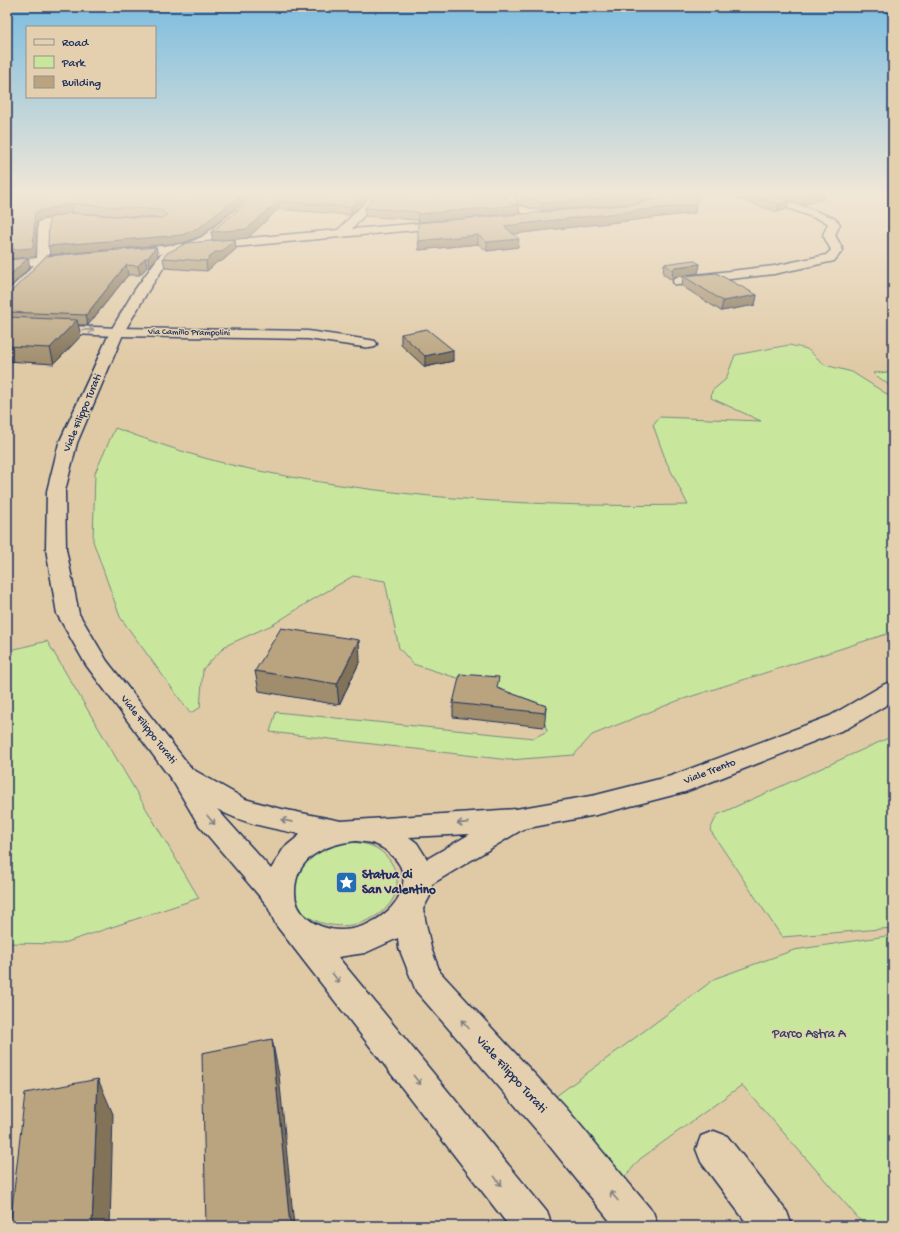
<svg xmlns="http://www.w3.org/2000/svg" width="900" height="1233" viewBox="0 0 900 1233" font-family="'Gochi Hand',sans-serif">
  <style>
    .green { fill: #c9e69d; stroke: #728a7e }
    .lines { fill: none; stroke-linecap: round; stroke-linejoin: round }
    .minor-casing { stroke: #1b2f5e; stroke-width: 3 }
    .tertiary-casing { stroke: #1b2f5e; stroke-width: 3 }
    .minor { fill: #e4d0ae; fill-rule: evenodd }
    .tertiary { fill: #e4d0ae; fill-rule: evenodd }
    .wall { fill: #9f8d6d; stroke: #1b2f5e }
    .shaded-wall { fill: #827359; stroke: #1b2f5e }
    .building { fill: #b9a47f; stroke: #1b2f5e }
    .oneway { stroke: #808086 }
    .labels { text-anchor: middle; dominant-baseline: central; stroke-width: 3; stroke-linejoin: round; paint-order: stroke }
    .far-street-label { font-size: 9px; fill: #1b2f5e; stroke: #e4d0ae }
    .street-label { font-size: 11px; fill: #1b2f5e; stroke: #e4d0ae }
    .near-poi-label { font-size: 13px; font-weight: bold; fill: #1b2f5e; stroke: #e4d0ae; text-anchor: start }
    .near-park-label { font-size: 13px; fill: #2c4164; stroke: #e4d0ae }
    .near-street-label { font-size: 13px; fill: #1b2f5e; stroke: #e4d0ae }
  </style>
  <rect width="100%" height="100%" fill="#e0caa6"/>
  <filter id="ink" filterUnits="userSpaceOnUse"><feTurbulence type="fractalNoise" baseFrequency=".025" numOctaves="2"/><feDisplacementMap in="SourceGraphic" scale="8" xChannelSelector="R" yChannelSelector="G"/><feConvolveMatrix kernelMatrix="1 2 1 2 8 2 1 2 1" color-interpolation-filters="sRGB"/></filter>
  <g filter="url(#ink)">
    <g class="green">
      <path d="M789,345L807,349L825,365L852,372L893,398V632L677,701L592,735L574,755L509,760L270,732L276,712L534,738L547,731L539,704L413,664L399,648L385,581L353,576L307,603L274,624L225,646L203,669L200,708L190,713L120,617L93,541L95,473L115,428C154,442 195,457 236,466C381,498 539,508 688,505L666,461L653,425L659,417L761,421L711,398L712,391L726,379L735,355Z"/>
      <polygon points="893,372 893,388 873,373"/>
      <polygon points="47,641 199,898 61,944 7,943 7,651"/>
      <polygon points="893,736 893,928 782,937 710,830 717,815"/>
      <path d="M339,842C349,842 359,842 369,845C394,853 407,885 388,906C348,948 268,917 301,869C312,852 320,848 339,842Z"/>
      <polygon points="893,935 893,1226 865,1226 742,1085 640,1159 624,1178 552,1099 716,978 794,950"/>
    </g>
    <g class="lines">
      <defs>
        <g id="minor">
          <polygon points="373,194 383,194 352,229 447,221 453,224 447,227 127,257 121,253 127,249 338,230"/>
          <polygon points="651,194 661,194 658,205 627,212 622,209 623,207 649,201"/>
          <polygon points="758,194 769,194 834,218 840,224 835,235 843,250 834,261 774,274 679,285 674,284 673,281 674,278 679,277 774,266 826,255 831,250 823,235 828,224 826,222 761,198"/>
          <path d="M510,195L515,198L517,205L534,210L561,211L566,214C559,224 519,212 508,209L505,198Z"/>
          <polygon points="72,214 82,215 84,217 78,220 50,225 49,256 75,255 77,258 75,261 47,264 12,302 7,303 7,292 34,265 7,268 7,260 37,258 38,223 40,221"/>
          <polygon points="7,323 117,328 308,331 370,340 375,341 377,344 375,347 370,348 308,339 117,336 7,331"/>
          <polygon points="714,1131 727,1136 787,1212 792,1226 749,1226 701,1162 696,1149 701,1136"/>
        </g>
        <path id="tertiary" d="M255,194H266L210,241L168,261L148,291L124,332L77,443L65,491L66,549L79,614L107,661L192,769L245,799L277,808L341,821L516,809L596,795L671,776L830,716L885,684L893,682V701L848,728L685,792L596,815L523,829L432,884L430,896L423,909L431,948L440,972L566,1108L653,1212L658,1226H614L540,1134L416,991L399,948L398,938L365,953L338,957L547,1212L552,1226H509L276,925L267,905L198,824L174,783L86,665L57,614L46,549L47,491L59,443L110,332L134,291L160,255L202,237ZM217,809C241,823 273,829 301,834L284,848L271,869ZM470,834L427,859L417,843L409,837ZM356,841C363,842 371,842 377,845C382,847 386,850 389,853C437,891 354,957 307,918C299,911 295,903 295,892C295,857 326,844 356,841Z"/>
      </defs>
      <use href="#minor" class="minor-casing"/>
      <use href="#tertiary" class="tertiary-casing"/>
      <use href="#minor" class="minor"/>
      <use href="#tertiary" class="tertiary"/>
    </g>
    <g class="wall">
      <polygon points="7,194 254,194 201,236 183,243 51,255 160,218 72,213 40,220 37,222 36,257"/>
      <polygon points="258,194 372,194 351,215 278,209 248,238 213,241 211,232"/>
      <polygon points="377,194 650,194 648,200 635,204 542,211 518,204 516,197 509,194 506,196 507,201 519,205 519,213 418,222 418,220 365,216 365,208"/>
      <polygon points="724,194 768,194 787,209 777,212"/>
      <polygon points="772,194 824,194 823,199 802,205"/>
      <polygon points="659,198 695,213 513,234 518,247 487,251 478,244 419,250 418,241 637,204"/>
      <polygon points="156,247 158,256 149,267 147,267 140,275 128,275 88,325 78,325 81,336 54,364 7,361 7,294 10,293"/>
      <polygon points="236,249 222,261 217,262 207,271 165,268 163,258"/>
      <polygon points="664,264 700,264 698,273 674,277 672,280 663,274"/>
      <polygon points="683,276 757,295 755,305 721,311 682,286"/>
      <polygon points="401,334 453,361 425,367 401,345"/>
      <polygon points="360,661 339,705 259,691 255,671"/>
      <polygon points="499,689 546,706 545,720 544,727 453,717 453,703"/>
    </g>
    <g class="shaded-wall">
      <polygon points="242,194 254,194 201,236 183,243 51,255 48,246 182,235"/>
      <polygon points="364,194 372,194 351,215 351,207"/>
      <polygon points="642,194 650,194 648,200 635,204 542,211 542,203"/>
      <polygon points="814,194 824,194 823,199 802,205 804,197"/>
      <polygon points="278,201 278,209 248,238 213,241 211,232"/>
      <polygon points="789,201 787,209 777,212 779,204"/>
      <polygon points="70,204 72,213 40,220 37,222 36,257 7,259 7,250 35,213 38,211"/>
      <polygon points="696,204 695,213 504,235 504,226"/>
      <polygon points="519,205 519,213 418,222 418,214"/>
      <polygon points="478,235 478,244 419,250 418,241"/>
      <polygon points="235,239 236,249 222,261 217,262 207,271 206,261 215,252"/>
      <polygon points="519,239 518,247 487,251 487,242"/>
      <polygon points="156,247 158,256 149,267 148,258"/>
      <polygon points="28,258 30,267 7,290 7,278"/>
      <polygon points="145,258 147,267 140,275 138,266"/>
      <polygon points="700,264 698,273 674,277 672,280 673,270 675,267"/>
      <polygon points="126,265 128,275 88,325 86,315"/>
      <polygon points="757,295 755,305 721,311 723,301"/>
      <polygon points="77,320 81,336 54,364 50,348"/>
      <polygon points="453,350 453,361 425,367 425,356"/>
      <polygon points="359,640 360,661 339,705 337,684"/>
      <polygon points="272,1039 279,1075 294,1226 290,1226"/>
      <polygon points="98,1079 113,1114 110,1226 92,1226"/>
    </g>
    <g class="building">
      <polygon points="7,194 242,194 200,227 182,235 48,246 49,218 70,213 159,219 167,215 160,210 70,204 38,211 35,213 33,248 7,250"/>
      <polygon points="258,194 364,194 351,207 278,201 247,229 211,232"/>
      <polygon points="377,194 505,194 507,201 519,205 418,214 418,212 365,208"/>
      <polygon points="518,194 642,194 636,195 542,203 519,196"/>
      <polygon points="661,194 698,194 696,204 504,226 519,239 487,242 478,235 418,241 418,223 637,204 659,198"/>
      <polygon points="748,194 768,194 789,201 779,204"/>
      <polygon points="796,194 814,194 804,197"/>
      <polygon points="235,239 221,252 215,252 206,261 163,258 167,253 187,243"/>
      <polygon points="156,247 148,258 145,258 138,266 126,265 86,315 7,312 7,294 10,293 46,256"/>
      <polygon points="28,258 7,278 7,260"/>
      <polygon points="693,260 700,264 675,267 673,270 664,264"/>
      <polygon points="716,273 757,295 723,301 683,276"/>
      <polygon points="7,317 77,320 50,348 7,346"/>
      <polygon points="427,329 453,350 425,356 401,334"/>
      <polygon points="281,628 359,640 337,684 255,671"/>
      <polygon points="460,674 499,677 497,688 546,706 545,713 453,703"/>
      <polygon points="272,1039 290,1226 206,1226 202,1053"/>
      <polygon points="98,1079 92,1226 10,1226 25,1093"/>
    </g>
    <defs><path id="oneway-shaft" d="M-6 0H5M1.5-3L5.5 0L1.5 3" fill="none" stroke-width="1.6" stroke-linecap="round" stroke-linejoin="round"/></defs>
    <g class="oneway">
      <use href="#oneway-shaft" transform="translate(88 330) rotate(2)"/>
      <use href="#oneway-shaft" transform="translate(211 820) rotate(50)"/>
      <use href="#oneway-shaft" transform="translate(287 821) rotate(-169)"/>
      <use href="#oneway-shaft" transform="translate(463 823) rotate(176)"/>
      <use href="#oneway-shaft" transform="translate(336 978) rotate(52)"/>
      <use href="#oneway-shaft" transform="translate(465 1024) rotate(-132)"/>
      <use href="#oneway-shaft" transform="translate(417 1080) rotate(52)"/>
      <use href="#oneway-shaft" transform="translate(498 1181) rotate(52)"/>
      <use href="#oneway-shaft" transform="translate(614 1196) rotate(-130)"/>
    </g>
  </g>
  <linearGradient id="sky" x2="0" y2="1"><stop stop-color="#7cbddf"/><stop offset="0.53" stop-color="#f1e7d7"/><stop offset="1" stop-color="#f1e7d7" stop-opacity="0"/></linearGradient>
  <rect width="900" height="366" fill="url(#sky)"/>
  <defs>
    <symbol id="sight-square" viewBox="-11 -11 22 22"><rect x="-9" y="-9" width="18" height="18" rx="4" fill="#1f6fb2" stroke="#e4d0ae"/><path d="M0-6L1.8-2.2L6-1.7L2.9 1.2L3.7 5.4L0 3.3L-3.7 5.4L-2.9 1.2L-6-1.7L-1.8-2.2Z" fill="#fff"/></symbol>
  </defs>
  <g fill-rule="evenodd">
    <use href="#sight-square" x="334" y="870" width="25" height="25"/>
  </g>
  <g class="labels">
    <g class="far-street-label">
      <text transform="translate(189 333) rotate(1)">Via Camillo Prampolini</text>
    </g>
    <g class="street-label">
      <text transform="translate(83 413) rotate(-67)">Viale Filippo Turati</text>
      <text transform="translate(148 730) rotate(52)">Viale Filippo Turati</text>
      <text transform="translate(710 772) rotate(-21)">Viale Trento</text>
    </g>
    <g class="near-poi-label">
      <text x="362" y="875">Statua di<tspan x="362" dy="15">San Valentino</tspan></text>
    </g>
    <g class="near-park-label">
      <text x="809" y="1034">Parco Astra A</text>
    </g>
    <g class="near-street-label">
      <text transform="translate(511 1075) rotate(48)">Viale Filippo Turati</text>
    </g>
  </g>
  <rect width="900" height="1233" fill="none" stroke="#e4d0ae" stroke-width="24"/>
  <rect x="12" y="12" width="876" height="1209" fill="none" stroke="#1b2f5e" stroke-width="1.5" filter="url(#ink)"/>
  <rect x="26" y="26" width="130" height="72" fill="#e4d0ae" stroke="#94908e"/>
  <rect x="34" y="39" width="20" height="6" fill="#e4d0ae" stroke="#94908e"/>
  <text x="62" y="46" font-size="12" fill="#1b2f5e">Road</text>
  <rect x="34" y="56" width="20" height="12" fill="#c9e69d" stroke="#94908e"/>
  <text x="62" y="66" font-size="12" fill="#1b2f5e">Park</text>
  <rect x="34" y="76" width="20" height="12" fill="#b9a47f" stroke="#94908e"/>
  <text x="62" y="86" font-size="12" fill="#1b2f5e">Building</text>
</svg>
